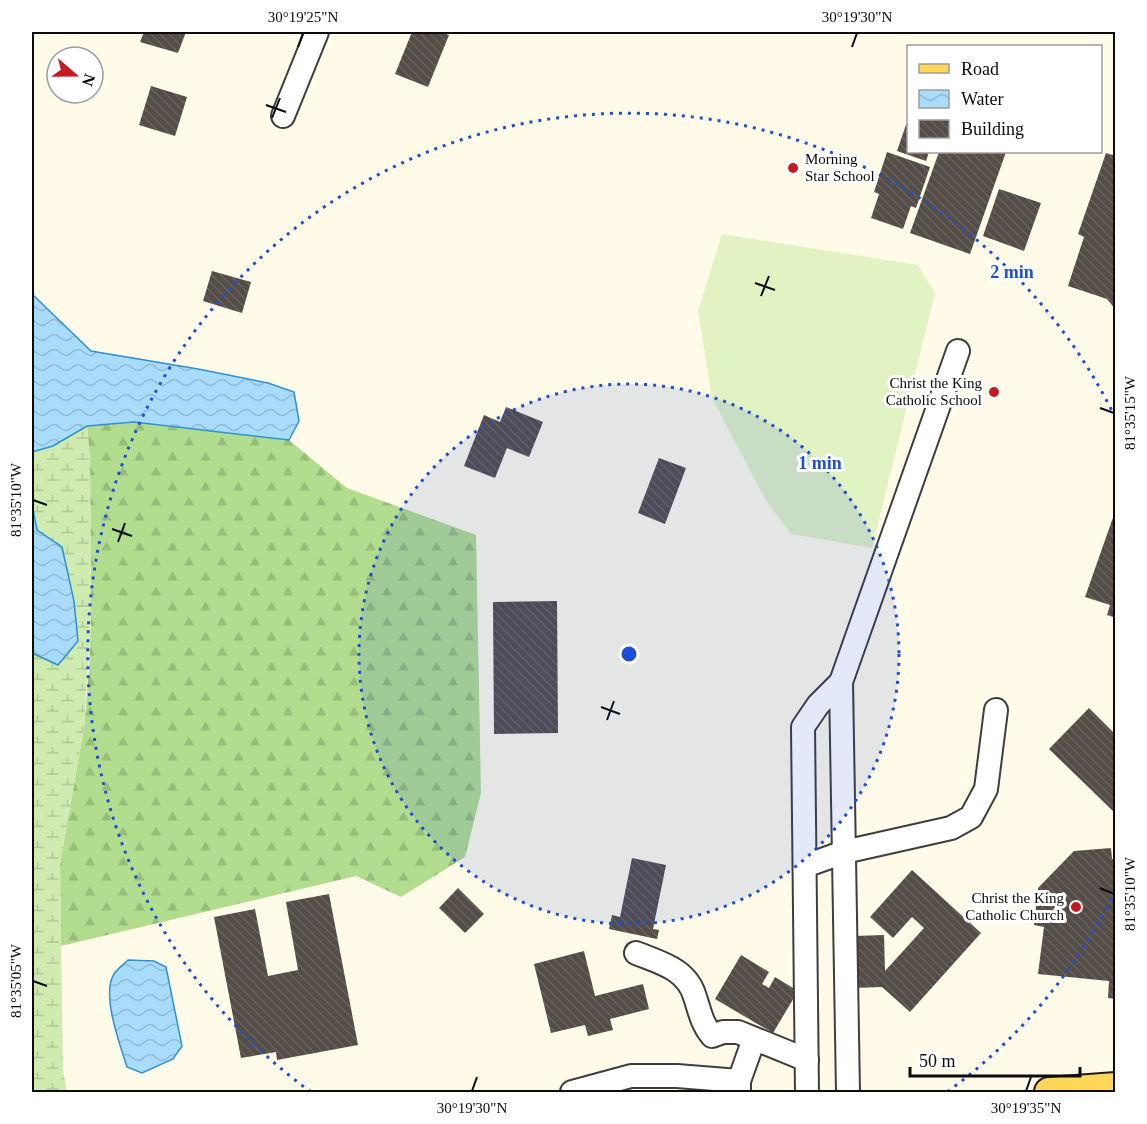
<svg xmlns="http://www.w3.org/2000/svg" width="1147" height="1124" viewBox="0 0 1147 1124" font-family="'Times New Roman',serif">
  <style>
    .forest { fill: url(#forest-firs) }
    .wetland { fill: url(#wetland-marsh) }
    .pitch { fill: #e1f2c3 }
    .water { fill: url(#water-waves); stroke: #2c91d6; stroke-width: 1.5 }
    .building { fill: url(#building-back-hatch) }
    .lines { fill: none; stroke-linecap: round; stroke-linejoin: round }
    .minor-casing { stroke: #3e3e3e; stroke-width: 26 }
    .major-casing { stroke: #1c1c1c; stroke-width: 32 }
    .minor { stroke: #fff; stroke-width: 22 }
    .major { stroke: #ffd758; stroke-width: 28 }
    .ticks { fill: none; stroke: #0b0b0b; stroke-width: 2 }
    .ring { fill: none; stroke: #1d4ed8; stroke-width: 3; stroke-dasharray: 3 6 }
    .poi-dot { fill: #c21b22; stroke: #fff; stroke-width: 2 }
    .labels { text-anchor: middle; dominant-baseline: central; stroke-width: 6; stroke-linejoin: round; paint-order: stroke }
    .poi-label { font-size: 15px; fill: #0b0b0b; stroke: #fff; text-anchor: end }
    .centre { fill: #1d4ed8; stroke: #fff; stroke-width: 3 }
    .ring-label { font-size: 18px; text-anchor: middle; font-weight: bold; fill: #1d4ed8; stroke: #fff; stroke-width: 6; stroke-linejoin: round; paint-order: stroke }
    .neatline { fill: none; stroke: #0b0b0b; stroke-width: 2 }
    .ticks-label { font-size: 15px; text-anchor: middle; fill: #0b0b0b }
  </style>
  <defs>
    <pattern id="forest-firs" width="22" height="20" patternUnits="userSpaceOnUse" patternTransform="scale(1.5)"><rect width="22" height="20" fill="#b2dd8f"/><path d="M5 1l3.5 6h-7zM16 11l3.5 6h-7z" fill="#98bc7a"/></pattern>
    <pattern id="wetland-marsh" width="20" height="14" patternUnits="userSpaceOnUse" patternTransform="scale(1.5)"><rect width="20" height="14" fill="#cfebb0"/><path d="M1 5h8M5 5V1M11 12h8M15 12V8" fill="none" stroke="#b0c896"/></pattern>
    <pattern id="water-waves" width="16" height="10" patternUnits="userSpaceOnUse" patternTransform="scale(1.5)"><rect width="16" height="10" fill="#a9dcfa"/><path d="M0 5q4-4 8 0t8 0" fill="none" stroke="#90bbd5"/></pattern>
    <pattern id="building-back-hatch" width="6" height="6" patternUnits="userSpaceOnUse" patternTransform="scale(1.5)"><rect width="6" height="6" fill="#544c46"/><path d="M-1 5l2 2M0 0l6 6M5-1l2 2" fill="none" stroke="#68615c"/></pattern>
  </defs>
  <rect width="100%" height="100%" fill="#fffbe8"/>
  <polygon class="forest" points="134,422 289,440 347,488 476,535 481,793 465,857 401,897 356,876 61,946 60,864 84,727 89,670 91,617 90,462 87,426"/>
  <polygon class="wetland" points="32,399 87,426 90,462 91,617 84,727 60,864 63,1071 67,1092 32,1092"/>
  <polygon class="pitch" points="722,234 918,265 935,293 872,548 791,534 765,499 712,398 698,311"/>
  <g class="water">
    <polygon points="32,294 91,351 198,369 268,383 294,392 299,421 289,440 134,422 87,426 53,446 32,452"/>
    <polygon points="32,504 37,530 62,547 74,601 78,641 58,665 32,653"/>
    <path d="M128,960L154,961L166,967L182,1046L173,1059L142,1073L127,1067C120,1045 101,994 114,974C117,969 123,965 128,960Z"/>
  </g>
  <g class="building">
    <polygon points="144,32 186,32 178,53 140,42"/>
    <polygon points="412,32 440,32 449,35 428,87 395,74"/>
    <polygon points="151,86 187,97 175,136 139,125"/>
    <polygon points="908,119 908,152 929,152 926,161 897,151"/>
    <polygon points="887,152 930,167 916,208 911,206 903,229 871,218 879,194 874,192"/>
    <polygon points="939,152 1006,152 970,254 910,233"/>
    <polygon points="1106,153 1116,156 1116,310 1107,299 1068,286 1084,237 1078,234"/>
    <polygon points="999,189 1041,203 1024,251 983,236"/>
    <polygon points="212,271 251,282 242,313 203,301"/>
    <polygon points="506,407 543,422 529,457 507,448 495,478 464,466 484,415 500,422"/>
    <polygon points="659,458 686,468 665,524 638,513"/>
    <polygon points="1116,509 1116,618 1107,615 1110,605 1085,597"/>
    <polygon points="557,601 558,733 494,734 493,602"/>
    <polygon points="1089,708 1116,735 1116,814 1049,749"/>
    <polygon points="1111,848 1112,859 1116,859 1116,999 1108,998 1109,981 1038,974 1044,927 1034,925 1038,888 1074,851"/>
    <polygon points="632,858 666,865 653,929 659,930 657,939 609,929 612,915 620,917"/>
    <polygon points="912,870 981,933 910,1012 882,987 853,988 853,936 884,935 885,971 924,928 912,917 893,938 870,917"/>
    <polygon points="458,888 484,914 465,933 439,908"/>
    <polygon points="329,894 358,1045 277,1060 276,1052 241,1058 214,917 255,909 268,976 298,970 286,902"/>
    <polygon points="584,951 595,996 643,984 649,1009 610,1019 613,1030 588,1036 585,1025 551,1033 534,964"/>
    <polygon points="741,955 769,972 762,984 769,988 775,977 798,991 773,1033 715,999"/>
  </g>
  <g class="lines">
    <defs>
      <g id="minor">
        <polyline points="283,116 317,32"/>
        <polyline points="805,866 844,852 951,828 971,817 986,789 996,710"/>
        <path d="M636,953C661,963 687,969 695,997C700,1012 702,1024 712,1036L723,1032H738L807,1060"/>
        <polyline points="739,1081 754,1039"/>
        <polyline points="572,1092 631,1076 677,1076 739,1081 739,1092"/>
        <polyline points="807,1092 803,727 818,705 841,682"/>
        <polyline points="848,1092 841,682 958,351"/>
      </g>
      <polyline id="major" points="1049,1092 1116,1087"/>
    </defs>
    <use href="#minor" class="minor-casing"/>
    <use href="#major" class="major-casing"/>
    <use href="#minor" class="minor"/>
    <use href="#major" class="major"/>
  </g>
  <path class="ticks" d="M298,47L303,33M852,47L857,33M266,105L286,112M272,118L280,98M755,283L775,290M761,296L769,276M1100,408L1114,413M33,500L47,505M112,529L132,536M118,542L125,523M601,707L620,714M607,720L614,701M1100,888L1114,894M33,981L47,986M472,1091L477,1077M1026,1091L1031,1077"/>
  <circle cx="629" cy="654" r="270" fill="#1d4ed8" fill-opacity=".12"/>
  <g class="ring">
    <circle cx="629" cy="654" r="270"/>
    <path d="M1115 891A541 541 0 0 1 947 1092M311 1092A541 541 0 1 1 1115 417"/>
  </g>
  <g class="poi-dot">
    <circle cx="793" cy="168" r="6"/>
    <circle cx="994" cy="392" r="6"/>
    <circle cx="1076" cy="907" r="6"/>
  </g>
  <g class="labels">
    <g class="poi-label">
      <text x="805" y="159" text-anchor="start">Morning<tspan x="805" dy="17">Star School</tspan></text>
      <text x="982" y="383">Christ the King<tspan x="982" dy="17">Catholic School</tspan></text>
      <text x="1064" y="898">Christ the King<tspan x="1064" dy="17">Catholic Church</tspan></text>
    </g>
  </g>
  <circle cx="629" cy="654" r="9" class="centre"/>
  <g class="ring-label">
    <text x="1012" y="278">2 min</text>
    <text x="820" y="469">1 min</text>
  </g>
  <rect width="1147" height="1124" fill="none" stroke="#ffffff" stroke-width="66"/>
  <rect x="907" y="45" width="195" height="108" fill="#ffffff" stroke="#9d9d9d" stroke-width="1.5"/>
  <rect x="919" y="64" width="30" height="9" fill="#ffd758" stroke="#9d9d9d" stroke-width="1.5"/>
  <text x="961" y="75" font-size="18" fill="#0b0b0b">Road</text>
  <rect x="919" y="90" width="30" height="18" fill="url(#water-waves)" stroke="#9d9d9d" stroke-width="1.5"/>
  <text x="961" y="105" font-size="18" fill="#0b0b0b">Water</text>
  <rect x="919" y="120" width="30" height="18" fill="url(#building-back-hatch)" stroke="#9d9d9d" stroke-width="1.5"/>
  <text x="961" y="135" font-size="18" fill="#0b0b0b">Building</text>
  <g transform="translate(75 75) rotate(110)"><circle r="28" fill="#ffffff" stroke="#9d9d9d" stroke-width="1.5"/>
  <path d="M0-4.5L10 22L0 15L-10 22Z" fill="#c21b22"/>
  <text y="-9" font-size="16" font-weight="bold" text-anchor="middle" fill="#0b0b0b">N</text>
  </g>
  <path d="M910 1067v9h170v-9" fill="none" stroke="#0b0b0b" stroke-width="3"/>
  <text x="919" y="1067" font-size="18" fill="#0b0b0b" stroke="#ffffff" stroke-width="4.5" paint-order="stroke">50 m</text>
  <rect x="33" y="33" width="1081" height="1058" class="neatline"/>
  <g class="ticks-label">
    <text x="303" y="22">30°19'25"N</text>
    <text x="857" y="22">30°19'30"N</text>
    <text transform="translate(1130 413) rotate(-90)" y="5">81°35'15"W</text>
    <text transform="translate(16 500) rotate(-90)" y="5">81°35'10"W</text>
    <text transform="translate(1130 894) rotate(-90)" y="5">81°35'10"W</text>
    <text transform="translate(16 981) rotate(-90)" y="5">81°35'05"W</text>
    <text x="472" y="1113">30°19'30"N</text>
    <text x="1026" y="1113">30°19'35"N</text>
  </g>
</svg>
